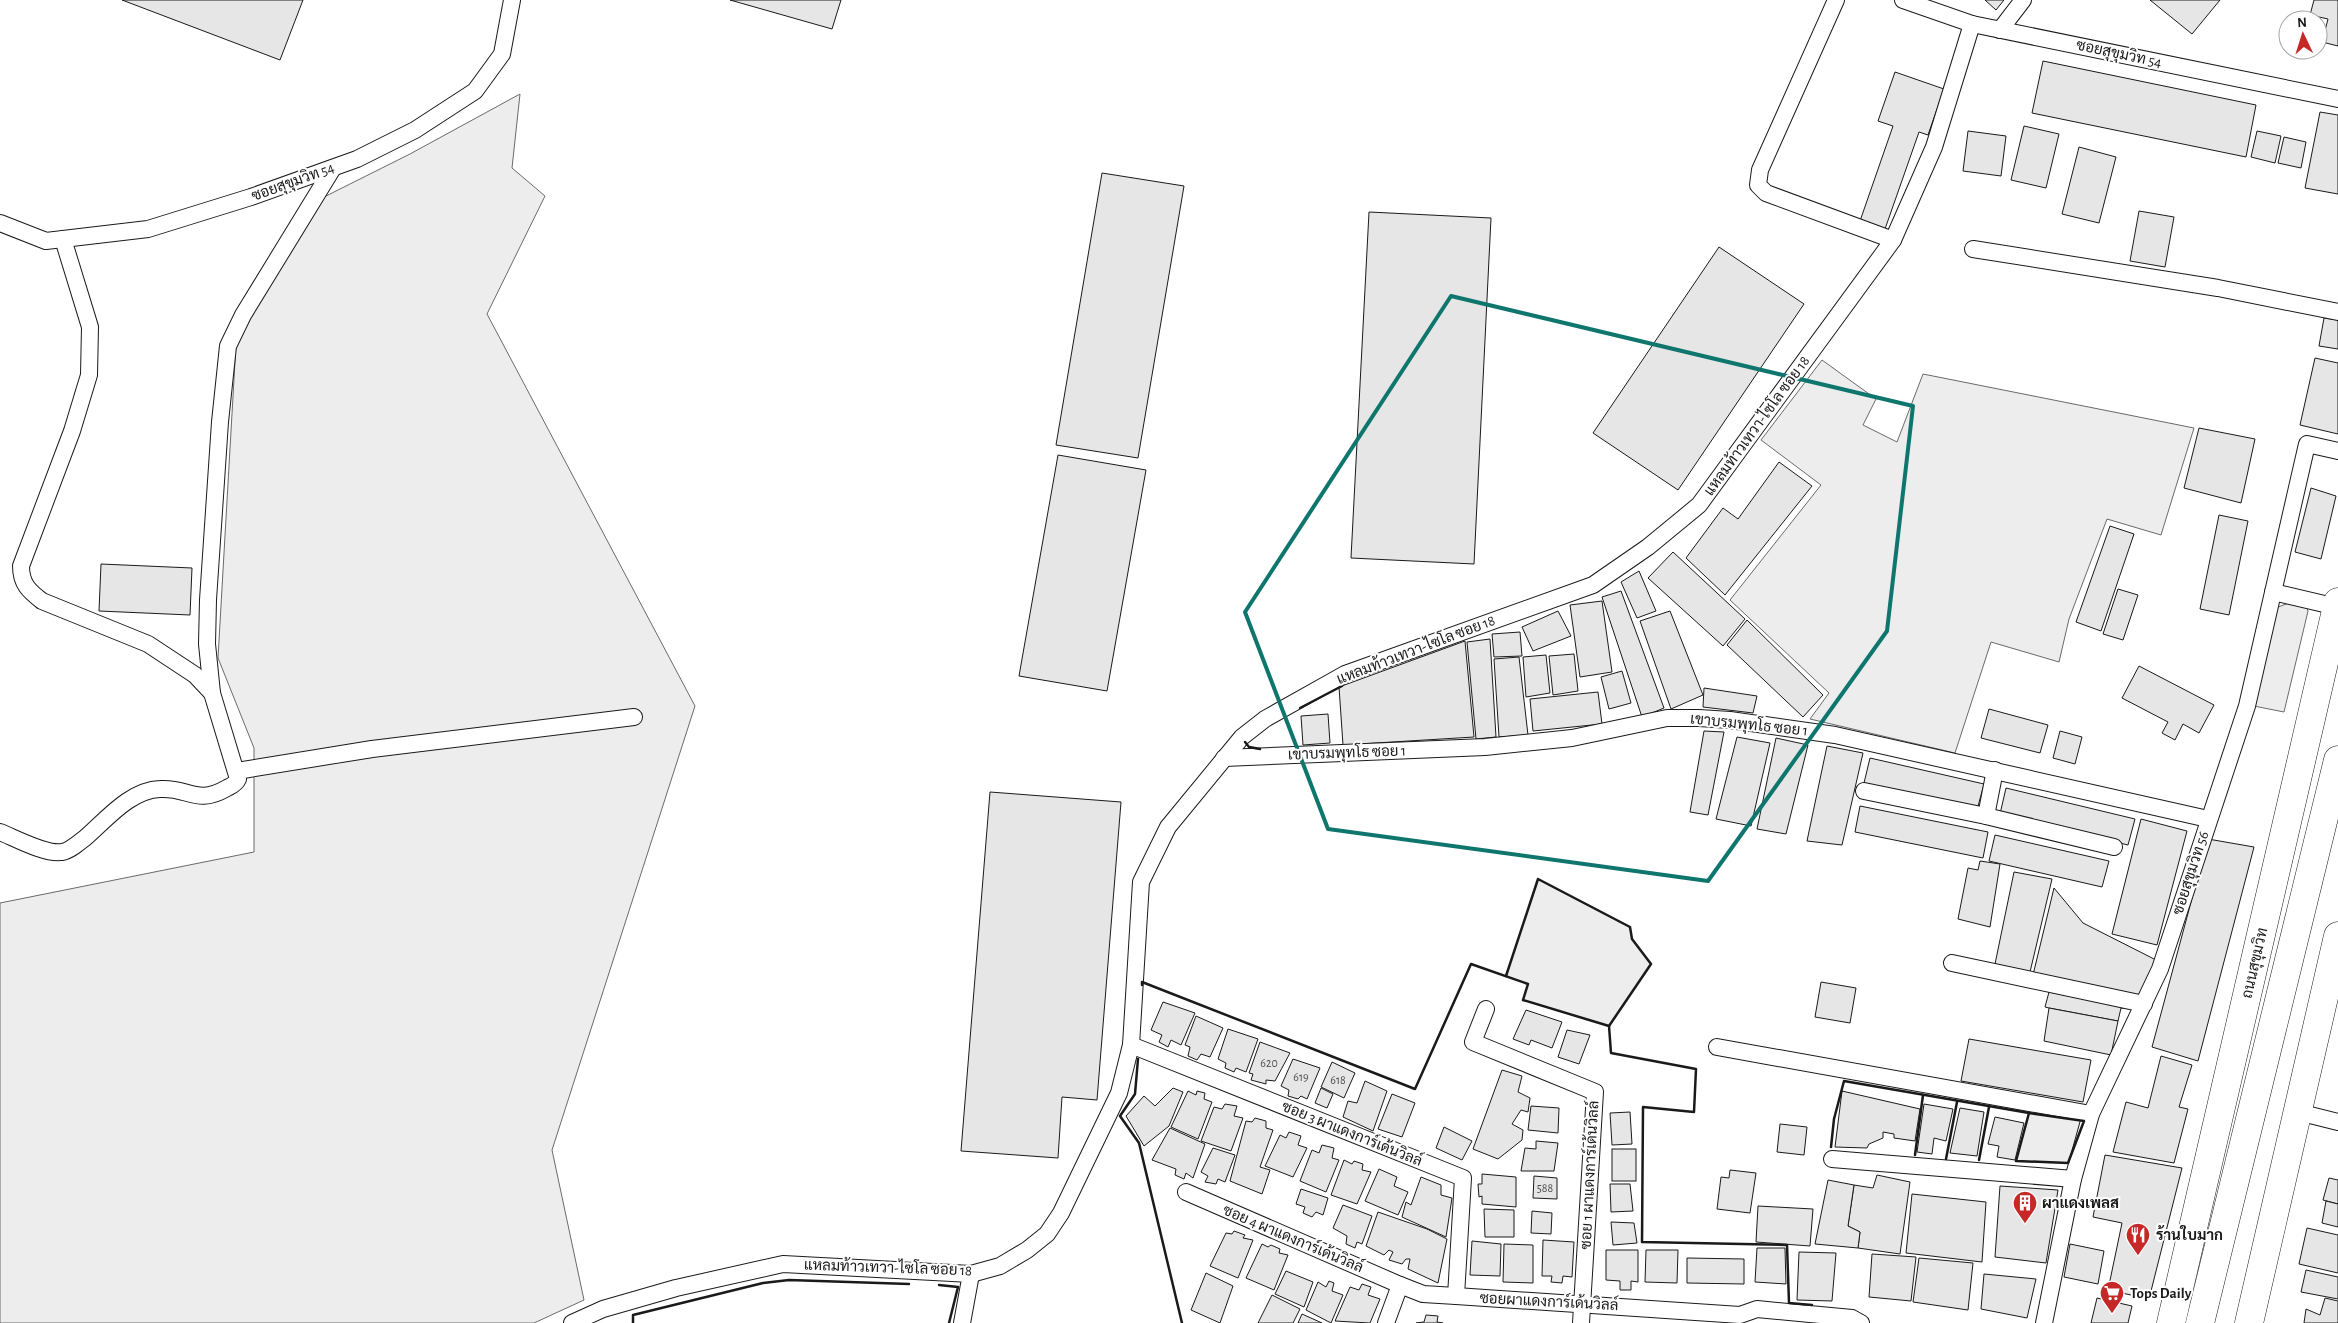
<svg xmlns="http://www.w3.org/2000/svg" width="2338" height="1323" viewBox="0 0 2338 1323" font-family="'Alegreya Sans',Sarabun,sans-serif">
  <style>
    .built { fill: #ededed; stroke: #6a6a6a }
    .building { fill: #e6e6e6; stroke: #1a1a1a }
    .lines { fill: none; stroke-linecap: round; stroke-linejoin: round }
    .minor-casing { stroke: #1a1a1a; stroke-width: 18 }
    .trunk-casing { stroke: #1a1a1a; stroke-width: 29 }
    .minor { stroke: #fff; stroke-width: 16 }
    .trunk { stroke: #fff; stroke-width: 28 }
    .wall { stroke: #1a1a1a; stroke-width: 2.5 }
    .marked { fill: none; stroke: #0f766e; stroke-width: 4; stroke-linejoin: round }
    .labels { text-anchor: middle; dominant-baseline: central; stroke-width: 4; stroke-linejoin: round; paint-order: stroke }
    .number-label { font-size: 12px; fill: #4d4d4d }
    .street-label { font-size: 15px; fill: #1a1a1a; stroke: #fff }
    .poi-label { font-size: 15px; font-weight: bold; fill: #1a1a1a; stroke: #fff; text-anchor: start }
  </style>
  <rect width="100%" height="100%" fill="#fff"/>
  <g class="built">
    <polygon points="520,94 512,168 545,196 487,314 695,706 552,1150 584,1300 534,1323 0,1323 0,903 254,852 254,748 218,658 236,344 318,200 410,154"/>
    <polygon points="1822,360 1876,399 1863,425 1897,442 1923,374 2194,428 2161,535 2107,519 2069,619 2059,662 1991,642 1955,753 1810,719 1829,693 1730,600 1821,485 1761,440"/>
    <polygon points="2289,603 2307,608 2308,611 2284,712 2254,706 2276,611 2278,607"/>
    <polygon points="1538,879 1630,927 1632,939 1651,964 1609,1026 1523,1000 1528,984 1506,976"/>
    <polygon points="2029,1113 2084,1121 2068,1163 2016,1161"/>
  </g>
  <g class="building">
    <polygon points="122,0 303,0 280,60"/>
    <polygon points="730,0 841,0 832,29"/>
    <polygon points="1985,0 2004,0 1996,10"/>
    <polygon points="2150,0 2220,0 2192,34"/>
    <polygon points="2314,0 2338,0 2338,46 2322,42 2328,19 2310,15"/>
    <polygon points="2043,61 2256,105 2246,157 2032,113"/>
    <polygon points="1895,72 1944,89 1928,135 1919,132 1885,229 1860,221 1893,126 1878,121"/>
    <polygon points="2320,112 2338,115 2338,194 2305,188"/>
    <polygon points="2024,126 2059,134 2046,188 2011,180"/>
    <polygon points="1968,131 2006,136 2001,176 1963,171"/>
    <polygon points="2257,131 2281,136 2275,163 2251,157"/>
    <polygon points="2284,137 2306,142 2301,168 2278,163"/>
    <polygon points="2079,147 2116,157 2099,223 2062,214"/>
    <polygon points="1102,173 1184,186 1138,458 1056,445"/>
    <polygon points="2139,211 2174,217 2165,267 2130,261"/>
    <polygon points="1369,212 1491,218 1474,564 1351,558"/>
    <polygon points="1719,247 1804,304 1678,490 1593,433"/>
    <polygon points="2324,318 2338,320 2338,349 2319,346"/>
    <polygon points="2315,358 2338,363 2338,434 2300,425"/>
    <polygon points="2199,428 2255,439 2241,503 2184,488"/>
    <polygon points="1058,455 1146,470 1107,691 1019,676"/>
    <polygon points="1779,462 1812,486 1725,595 1686,558 1723,508 1738,519"/>
    <polygon points="2311,488 2336,496 2321,559 2295,552"/>
    <polygon points="2219,515 2248,521 2229,615 2200,609"/>
    <polygon points="2110,526 2134,534 2101,631 2076,622"/>
    <polygon points="1673,552 1745,619 1723,646 1648,578"/>
    <polygon points="101,564 192,568 190,615 99,611"/>
    <polygon points="1639,571 1656,611 1637,618 1621,582"/>
    <polygon points="2118,589 2138,595 2123,640 2103,634"/>
    <polygon points="1621,591 1664,708 1642,717 1602,597"/>
    <polygon points="1602,601 1612,672 1580,677 1570,605"/>
    <polygon points="1558,611 1571,636 1533,651 1522,627"/>
    <polygon points="1670,611 1703,695 1671,709 1640,621"/>
    <polygon points="1747,620 1823,695 1803,717 1727,645"/>
    <polygon points="1520,632 1522,656 1494,657 1492,634"/>
    <polygon points="1490,639 1496,737 1476,739 1467,642"/>
    <polygon points="1465,641 1474,737 1343,745 1339,687"/>
    <polygon points="1574,654 1578,691 1553,695 1549,656"/>
    <polygon points="1546,655 1550,693 1526,697 1523,657"/>
    <polygon points="1519,657 1528,735 1499,737 1494,659"/>
    <polygon points="2139,666 2214,705 2199,733 2183,724 2175,740 2162,733 2168,722 2122,698"/>
    <polygon points="1622,671 1631,703 1609,709 1601,677"/>
    <polygon points="1704,688 1757,696 1753,713 1703,707"/>
    <polygon points="1598,692 1602,724 1533,731 1530,699"/>
    <polygon points="1989,709 2048,725 2040,753 1981,738"/>
    <polygon points="1328,714 1330,743 1303,745 1301,716"/>
    <polygon points="1704,731 1724,732 1708,815 1690,812"/>
    <polygon points="2060,731 2082,737 2075,764 2053,758"/>
    <polygon points="1737,737 1770,743 1751,826 1716,819"/>
    <polygon points="1776,738 1808,745 1786,834 1757,829"/>
    <polygon points="1827,746 1863,753 1842,845 1807,841"/>
    <polygon points="1870,758 1984,784 1977,810 1864,783"/>
    <polygon points="2006,788 2135,819 2128,845 2000,814"/>
    <polygon points="990,792 1121,802 1097,1100 1062,1097 1058,1158 961,1151"/>
    <polygon points="1860,806 1988,832 1983,858 1855,832"/>
    <polygon points="2141,819 2187,831 2157,945 2112,934"/>
    <polygon points="1995,835 2109,861 2102,887 1989,861"/>
    <polygon points="2208,839 2254,847 2198,1061 2152,1047"/>
    <polygon points="1980,861 2000,864 1990,927 1958,919 1968,868 1978,870"/>
    <polygon points="2014,872 2052,879 2030,972 1995,964"/>
    <polygon points="2054,888 2083,923 2160,962 2140,996 2033,975"/>
    <polygon points="1821,982 1856,988 1850,1023 1815,1017"/>
    <polygon points="2049,992 2129,1008 2121,1008 2118,1021 2049,1008 2045,1007"/>
    <polygon points="1163,1002 1195,1013 1181,1045 1171,1040 1168,1047 1159,1042 1162,1035 1151,1030"/>
    <polygon points="2049,1008 2118,1021 2111,1055 2044,1041"/>
    <polygon points="1526,1010 1562,1022 1552,1048 1531,1040 1529,1045 1513,1039"/>
    <polygon points="1196,1016 1223,1028 1210,1057 1201,1054 1197,1060 1188,1056 1190,1047 1185,1045"/>
    <polygon points="1228,1029 1258,1039 1246,1072 1236,1068 1234,1072 1225,1068 1226,1063 1218,1059"/>
    <polygon points="1567,1030 1590,1035 1579,1064 1558,1057"/>
    <polygon points="1969,1039 2091,1060 2083,1102 1961,1081"/>
    <polygon points="1260,1042 1290,1053 1275,1081 1266,1080 1266,1084 1251,1080 1253,1074 1249,1073"/>
    <polygon points="2161,1056 2192,1065 2179,1107 2188,1109 2174,1163 2113,1152 2126,1102 2148,1108"/>
    <polygon points="1293,1059 1320,1068 1307,1099 1301,1096 1298,1099 1288,1096 1289,1090 1281,1086"/>
    <polygon points="1332,1062 1355,1073 1344,1098 1321,1087"/>
    <polygon points="1502,1070 1522,1076 1518,1092 1530,1098 1528,1112 1521,1110 1512,1124 1523,1130 1522,1140 1498,1159 1473,1149"/>
    <polygon points="1365,1081 1387,1091 1373,1131 1343,1117 1348,1101 1357,1103"/>
    <polygon points="1173,1088 1183,1092 1169,1126 1144,1146 1126,1116 1144,1096 1155,1106"/>
    <polygon points="1321,1088 1333,1094 1327,1108 1315,1103"/>
    <polygon points="1188,1091 1196,1095 1197,1091 1205,1093 1204,1099 1212,1102 1198,1139 1171,1127"/>
    <polygon points="1842,1091 1920,1109 1915,1141 1894,1138 1894,1134 1883,1132 1883,1138 1869,1144 1867,1148 1835,1147"/>
    <polygon points="1392,1094 1415,1103 1402,1137 1378,1129"/>
    <polygon points="1225,1104 1237,1106 1234,1116 1243,1118 1231,1151 1201,1141 1214,1107 1222,1109"/>
    <polygon points="1924,1104 1953,1109 1946,1141 1934,1138 1932,1154 1917,1152"/>
    <polygon points="1531,1106 1559,1108 1558,1133 1528,1130"/>
    <polygon points="1960,1108 1984,1112 1977,1156 1950,1153"/>
    <polygon points="1630,1112 1632,1144 1612,1145 1610,1113"/>
    <polygon points="1995,1117 2024,1123 2015,1160 1997,1157 1999,1146 1988,1144"/>
    <polygon points="1255,1118 1266,1121 1266,1128 1273,1130 1260,1167 1270,1170 1262,1194 1230,1181 1246,1121 1252,1122"/>
    <polygon points="1780,1124 1807,1127 1804,1155 1777,1152"/>
    <polygon points="1444,1127 1472,1141 1462,1160 1436,1148"/>
    <polygon points="1170,1128 1205,1144 1193,1178 1186,1173 1184,1179 1175,1175 1176,1169 1152,1160"/>
    <polygon points="1289,1132 1301,1136 1298,1145 1307,1148 1293,1177 1265,1166 1280,1135 1286,1138"/>
    <polygon points="1536,1141 1558,1143 1554,1171 1521,1171 1525,1148 1536,1149"/>
    <polygon points="1322,1145 1334,1148 1332,1158 1339,1160 1326,1192 1300,1181 1312,1150 1319,1153"/>
    <polygon points="1213,1148 1235,1155 1225,1182 1218,1179 1216,1184 1205,1182 1208,1176 1201,1172"/>
    <rect x="1612" y="1149" width="24" height="32"/>
    <polygon points="2105,1155 2182,1168 2149,1299 2108,1290 2122,1223 2093,1217"/>
    <polygon points="1344,1160 1352,1164 1354,1161 1363,1164 1362,1170 1371,1172 1357,1204 1331,1195"/>
    <polygon points="1379,1169 1397,1177 1394,1186 1408,1192 1398,1215 1365,1201"/>
    <polygon points="1730,1170 1756,1173 1750,1213 1717,1209 1721,1177 1729,1178"/>
    <polygon points="1482,1174 1516,1177 1516,1207 1482,1204 1482,1196 1479,1197 1478,1184 1482,1184"/>
    <polygon points="1877,1175 1910,1182 1900,1254 1858,1248 1860,1232 1848,1226 1854,1185 1873,1188"/>
    <polygon points="1534,1176 1557,1178 1557,1199 1533,1198"/>
    <polygon points="1421,1177 1441,1185 1441,1195 1452,1198 1446,1237 1402,1217 1406,1202 1411,1205"/>
    <polygon points="2329,1178 2338,1180 2338,1204 2323,1200"/>
    <polygon points="1828,1180 1854,1185 1848,1226 1860,1232 1858,1248 1815,1244"/>
    <polygon points="1610,1184 1630,1184 1633,1211 1611,1212"/>
    <polygon points="2000,1186 2058,1190 2046,1263 1995,1257"/>
    <polygon points="1301,1189 1328,1198 1323,1215 1316,1212 1312,1217 1303,1213 1305,1207 1296,1204"/>
    <polygon points="1912,1194 1986,1202 1982,1262 1906,1253"/>
    <polygon points="2326,1201 2338,1204 2338,1227 2322,1223"/>
    <polygon points="1343,1205 1372,1216 1362,1244 1357,1242 1355,1248 1346,1244 1347,1236 1333,1228"/>
    <polygon points="1758,1206 1813,1209 1810,1246 1756,1242"/>
    <polygon points="1484,1209 1514,1210 1514,1237 1485,1237"/>
    <polygon points="1532,1211 1552,1213 1551,1234 1531,1233"/>
    <polygon points="1378,1212 1427,1229 1447,1239 1438,1283 1408,1269 1410,1259 1406,1259 1402,1264 1389,1260 1393,1252 1389,1250 1384,1255 1366,1246"/>
    <polygon points="1611,1222 1634,1223 1637,1243 1613,1245"/>
    <polygon points="2307,1228 2338,1235 2338,1273 2299,1264"/>
    <polygon points="1234,1231 1245,1235 1243,1238 1253,1240 1238,1278 1210,1266 1226,1233 1232,1234"/>
    <polygon points="1543,1240 1574,1242 1572,1277 1563,1276 1562,1283 1551,1282 1552,1276 1542,1276"/>
    <polygon points="1472,1241 1501,1244 1500,1276 1470,1275"/>
    <polygon points="1262,1244 1268,1247 1271,1245 1280,1249 1279,1253 1288,1255 1274,1290 1246,1278"/>
    <polygon points="1504,1244 1533,1245 1533,1283 1503,1282"/>
    <polygon points="2070,1244 2104,1251 2098,1284 2064,1277"/>
    <polygon points="1757,1248 1785,1248 1786,1284 1755,1282"/>
    <polygon points="1606,1250 1638,1250 1638,1282 1631,1281 1631,1290 1620,1290 1620,1281 1606,1280"/>
    <polygon points="1646,1250 1678,1250 1677,1283 1645,1282"/>
    <polygon points="1799,1252 1836,1253 1832,1301 1797,1300"/>
    <polygon points="1872,1254 1916,1257 1911,1301 1869,1297"/>
    <polygon points="1687,1258 1744,1259 1744,1284 1687,1283"/>
    <polygon points="1919,1258 1973,1263 1968,1310 1913,1302"/>
    <polygon points="2306,1270 2338,1277 2338,1299 2301,1292"/>
    <polygon points="1286,1271 1313,1282 1304,1307 1275,1294"/>
    <polygon points="1206,1273 1233,1286 1220,1323 1191,1310"/>
    <polygon points="1984,1274 2036,1279 2027,1318 1981,1309"/>
    <polygon points="1329,1281 1334,1283 1332,1291 1343,1295 1331,1323 1306,1310 1318,1282 1326,1287"/>
    <polygon points="1362,1284 1371,1287 1368,1295 1380,1299 1370,1323 1335,1321 1350,1287 1359,1290"/>
    <polygon points="1272,1295 1300,1309 1293,1323 1258,1323"/>
    <polygon points="2097,1298 2132,1306 2128,1323 2091,1323"/>
    <polygon points="2325,1298 2338,1301 2338,1323 2304,1323 2306,1309 2320,1315"/>
    <polygon points="1302,1314 1322,1323 1298,1323"/>
    <polygon points="1426,1315 1438,1316 1437,1322 1443,1323 1416,1323 1424,1322"/>
  </g>
  <g class="lines">
    <defs>
      <g id="minor">
        <polyline points="1836,0 1760,170 1758,185 1766,193 1893,240"/>
        <polyline points="1903,0 1972,24 2338,99"/>
        <polyline points="2000,30 2023,0"/>
        <polyline points="0,223 46,241 148,229 251,197 357,159 415,130 475,91 502,54 512,0"/>
        <polyline points="1973,249 2218,288 2338,312"/>
        <polyline points="2273,592 2337,607"/>
        <polyline points="212,693 207,644 208,600 220,422 228,346 243,315 333,168"/>
        <polyline points="1224,758 1485,747 1572,738 1667,718 1699,718 1730,720 1835,735 2208,819"/>
        <polyline points="237,771 372,749 634,717"/>
        <polyline points="1864,791 1986,816 2114,847"/>
        <polyline points="1986,816 1995,770"/>
        <path d="M0,832C15,838 46,855 62,852C70,851 78,843 85,838C106,820 130,790 160,789C189,787 196,806 227,788C231,786 236,784 238,779L212,693L195,675L148,644L42,601C29,591 21,584 21,566L72,431L89,375L90,327L63,239"/>
        <polyline points="1952,963 2144,1004"/>
        <polyline points="1486,1009 1473,1042 1595,1092 1581,1323"/>
        <polyline points="1131,1045 1463,1178 1456,1296"/>
        <polyline points="1717,1047 2091,1114"/>
        <polyline points="2298,1112 2338,1122"/>
        <polyline points="1832,1159 2073,1179"/>
        <polyline points="1186,1192 1400,1285"/>
        <polyline points="572,1323 603,1309 676,1288 783,1264 971,1274 1000,1266 1027,1250 1047,1234 1061,1213 1119,1093 1131,1045 1141,882 1168,827 1242,737 1265,719 1345,674 1593,585 1648,547 1699,505 1893,240 1934,147 1972,24"/>
        <polyline points="962,1323 971,1274"/>
        <polyline points="1386,1323 1400,1285 1423,1294 1456,1296 1740,1315 1757,1309 1852,1318 1861,1323"/>
        <polyline points="2044,1323 2073,1179 2091,1114 2160,969 2247,706 2307,444 2338,451"/>
      </g>
      <g id="trunk">
        <polyline points="2171,1323 2338,602"/>
        <polyline points="2200,1323 2338,760"/>
        <polyline points="2249,1323 2338,936"/>
      </g>
    </defs>
    <use href="#minor" class="minor-casing"/>
    <use href="#trunk" class="trunk-casing"/>
    <use href="#minor" class="minor"/>
    <use href="#trunk" class="trunk"/>
    <g class="wall">
      <polyline points="1300,708 1342,686"/>
      <polyline points="1245,742 1249,747 1260,749"/>
      <polyline points="1506,976 1538,879 1630,927 1632,939 1651,964 1609,1026"/>
      <polyline points="1142,985 1142,982 1415,1089 1471,964 1528,984 1523,1000 1609,1026 1611,1053 1696,1069 1694,1112 1643,1107 1642,1242 1787,1245 1789,1303 1812,1305"/>
      <polyline points="1138,1059 1135,1094 1120,1116 1139,1143 1182,1323"/>
      <polygon points="2029,1113 2084,1121 2068,1163 2016,1161"/>
      <polyline points="1831,1147 1834,1119 1844,1081 2029,1113"/>
      <polyline points="1915,1155 1923,1095"/>
      <polyline points="1946,1159 1957,1102"/>
      <polyline points="1979,1160 1989,1107"/>
      <polyline points="939,1285 958,1287 949,1323"/>
      <polyline points="633,1323 633,1315 763,1283 789,1280 909,1284"/>
    </g>
  </g>
  <path class="marked" d="M1451,296L1913,406L1887,631L1708,881L1328,829L1245,612Z"/>
  <defs>
    <symbol id="building-pin" viewBox="-11 -11 22 30"><path d="M0 17L-7.5 6A9.5 9.5 0 1 1 7.5 6Z" fill="#c62828" stroke="#fff"/><path d="M-4-6H4V6H1V3H-1V6H-4ZM-2.5-4.3h1.7v1.8h-1.7ZM.8-4.3h1.7v1.8H.8ZM-2.5-1h1.7V.8h-1.7ZM.8-1h1.7V.8H.8Z" fill="#fff"/></symbol>
    <symbol id="restaurant-pin" viewBox="-11 -11 22 30"><path d="M0 17L-7.5 6A9.5 9.5 0 1 1 7.5 6Z" fill="#c62828" stroke="#fff"/><path d="M-5-6h1v4h1v-4h1v4h1v-4h1v5L-1.5 .5V6h-2V.5L-5-1ZM5-6V6H3V1.5H1.5Q1.5-4 5-6Z" fill="#fff"/></symbol>
    <symbol id="supermarket-pin" viewBox="-11 -11 22 30"><path d="M0 17L-7.5 6A9.5 9.5 0 1 1 7.5 6Z" fill="#c62828" stroke="#fff"/><path d="M-6-5.5h2.5l.6 2H6L4.5 2H-2.5L-4.4-4H-6ZM-1.5 3.2a1.3 1.3 0 1 0 .1 0ZM3 3.2a1.3 1.3 0 1 0 .1 0Z" fill="#fff"/></symbol>
  </defs>
  <g fill-rule="evenodd">
    <use href="#building-pin" x="2011" y="1189" width="28" height="38"/>
    <use href="#restaurant-pin" x="2124" y="1221" width="28" height="38"/>
    <use href="#supermarket-pin" x="2098" y="1279" width="28" height="38"/>
  </g>
  <g class="labels">
    <g class="number-label">
      <text x="1269" y="1063">620</text>
      <text x="1301" y="1077">619</text>
      <text x="1338" y="1080">618</text>
      <text x="1545" y="1188">588</text>
    </g>
    <g class="street-label">
      <text transform="translate(2119 54) rotate(12)">ซอยสุขุมวิท 54</text>
      <text transform="translate(293 182) rotate(-20)">ซอยสุขุมวิท 54</text>
      <text transform="translate(1757 426) rotate(-54)">แหลมท้าวเทวา-ไซโล ซอย 18</text>
      <text transform="translate(1416 650) rotate(-21)">แหลมท้าวเทวา-ไซโล ซอย 18</text>
      <text transform="translate(1749 725) rotate(6)">เขาบรมพุทโธ ซอย 1</text>
      <text transform="translate(1347 753) rotate(-2)">เขาบรมพุทโธ ซอย 1</text>
      <text transform="translate(2191 873) rotate(-72)">ซอยสุขุมวิท 56</text>
      <text transform="translate(2255 963) rotate(-77)">ถนนสุขุมวิท</text>
      <text transform="translate(1352 1134) rotate(22)">ซอย 3 ผาแดงการ์เด้นวิลล์</text>
      <text transform="translate(1590 1175) rotate(-87)">ซอย 1 ผาแดงการ์เด้นวิลล์</text>
      <text transform="translate(1293 1239) rotate(23)">ซอย 4 ผาแดงการ์เด้นวิลล์</text>
      <text transform="translate(888 1268) rotate(2)">แหลมท้าวเทวา-ไซโล ซอย 18</text>
      <text transform="translate(1549 1302) rotate(3)">ซอยผาแดงการ์เด้นวิลล์</text>
    </g>
    <g class="poi-label">
      <text x="2042" y="1203">ผาแดงเพลส</text>
      <text x="2156" y="1235">ร้านใบมาก</text>
      <text x="2130" y="1293">Tops Daily</text>
    </g>
  </g>
  <g transform="translate(2303 35) rotate(356)"><circle r="24" fill="#ffffff" stroke="#a3a3a3"/>
  <path d="M0-4L9 19L0 12L-9 19Z" fill="#c62828"/>
  <text y="-8" font-size="14" font-weight="bold" text-anchor="middle" fill="#1a1a1a">N</text>
  </g>
</svg>
